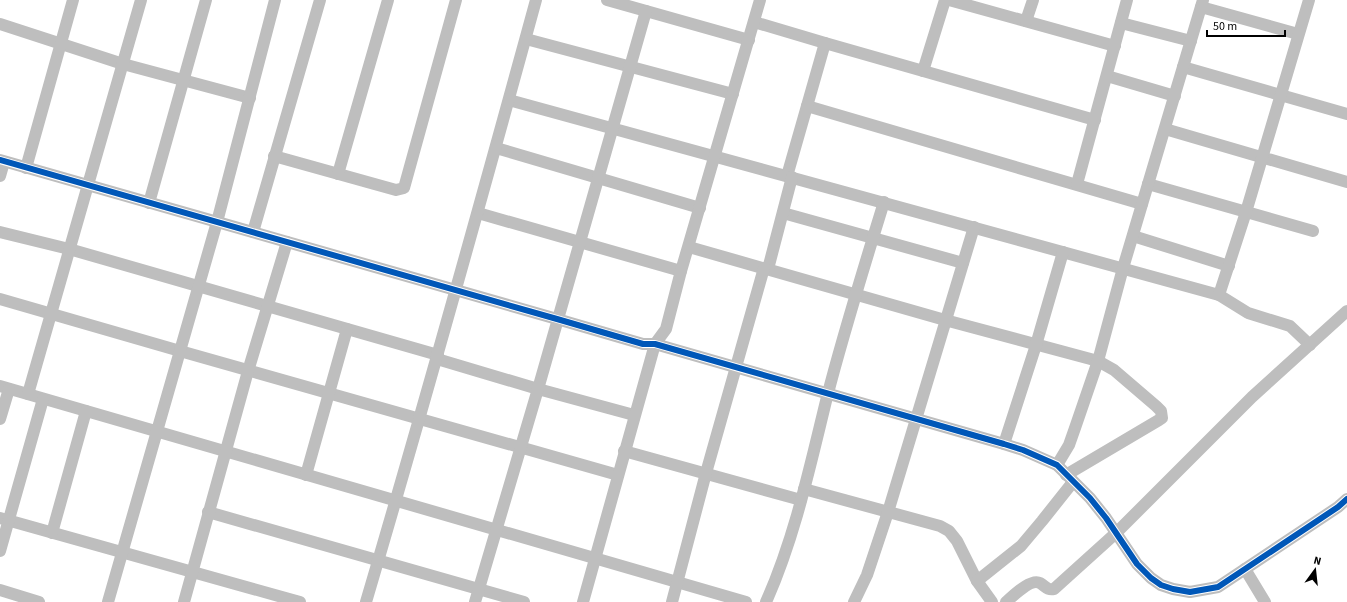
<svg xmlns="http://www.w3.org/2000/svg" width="1347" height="602" viewBox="0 0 1347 602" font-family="'Source Sans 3',sans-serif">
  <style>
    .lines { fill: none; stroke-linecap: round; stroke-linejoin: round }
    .minor { stroke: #bebebe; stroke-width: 12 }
    .cycleway-casing { stroke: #fff; stroke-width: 8 }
    .cycleway { stroke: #0057b8; stroke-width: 6 }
  </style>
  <rect width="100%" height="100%" fill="#fff"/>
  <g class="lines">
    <g class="minor">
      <polyline points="607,0 749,40"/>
      <polyline points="949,0 1115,46"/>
      <polyline points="1201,7 1298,34"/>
      <polyline points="1026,21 1033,0"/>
      <polyline points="754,22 825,43 1095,120"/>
      <polyline points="1121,23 1191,41"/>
      <polyline points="0,24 123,64 250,98"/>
      <polyline points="526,39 733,94"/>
      <polyline points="1183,67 1347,114"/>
      <polyline points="923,71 945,0"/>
      <polyline points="1107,76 1175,96"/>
      <polyline points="509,100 1219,295 1248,313 1290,326 1310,345"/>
      <polyline points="807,106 1142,204"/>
      <polyline points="1165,129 1347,182"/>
      <polyline points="496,148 700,208"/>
      <polyline points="274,156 396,190 404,188 456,0"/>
      <polyline points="0,160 557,319 643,344 655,344 1004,444 1023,450 1057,465 1090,498 1106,518 1137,564 1151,578 1161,585 1173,589 1190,592 1218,587 1338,507 1347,499"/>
      <polyline points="26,168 73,0"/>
      <polyline points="338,174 388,0"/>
      <polyline points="0,176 4,162"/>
      <polyline points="787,176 825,43"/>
      <polyline points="1077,184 1127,0"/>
      <polyline points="1148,184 1313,231"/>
      <polyline points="149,203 206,0"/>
      <polyline points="478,213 681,271"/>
      <polyline points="783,213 963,263"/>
      <polyline points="0,232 69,249 438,355"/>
      <polyline points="253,232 320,0"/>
      <polyline points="1133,236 1229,266"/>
      <polyline points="689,247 945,320 1098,361 1114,370 1156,406 1161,411 1162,418 1159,420 1066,475"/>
      <polyline points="768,269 792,177"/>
      <polyline points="1219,295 1246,212 1309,0"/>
      <polyline points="0,299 180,351 618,475"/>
      <polyline points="437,359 538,389 634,415"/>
      <polyline points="0,386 746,602"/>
      <polyline points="28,394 141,0"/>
      <polyline points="0,419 9,389"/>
      <polyline points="1004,444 1036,345 1063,252"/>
      <polyline points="624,451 801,500"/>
      <polyline points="1057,465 1069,445 1075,428 1098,361 1123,268 1203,0"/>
      <polyline points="306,475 347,329"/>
      <polyline points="804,489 940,526 949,531 957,541 977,581 992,602"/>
      <polyline points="208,512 524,602"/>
      <polyline points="0,518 300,602"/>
      <polyline points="52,533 86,411"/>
      <polyline points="0,551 43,399"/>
      <polyline points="1245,569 1265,602"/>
      <polyline points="977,581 1021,546 1042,521 1073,482"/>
      <polyline points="0,590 39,602"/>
      <polyline points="108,602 217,222 275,0"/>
      <polyline points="184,602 248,371 287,242"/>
      <path d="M366,602C425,402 481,201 536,0"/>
      <polyline points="475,602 538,389 646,11"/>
      <polyline points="583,602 655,344 666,329 681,271 760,0"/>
      <polyline points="672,602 706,473 764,268"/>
      <path d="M766,602C795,537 810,466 827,397C844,331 864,267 884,202"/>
      <polyline points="854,602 867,575 888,512 974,227"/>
      <path d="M1006,602C1013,596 1031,578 1040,583C1046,587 1047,590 1054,589L1116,533L1252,397L1347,311"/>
    </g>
    <defs>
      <polyline id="cycleway" points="0,160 557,319 643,344 655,344 1004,444 1023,450 1057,465 1090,498 1106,518 1137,564 1151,578 1161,585 1173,589 1190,592 1218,587 1338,507 1347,499"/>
    </defs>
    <use href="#cycleway" class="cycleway-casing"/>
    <use href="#cycleway" class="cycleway"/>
  </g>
  <g transform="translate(1315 570) rotate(15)" stroke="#ffffff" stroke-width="3" paint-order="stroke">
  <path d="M0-3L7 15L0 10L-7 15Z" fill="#000000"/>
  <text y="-6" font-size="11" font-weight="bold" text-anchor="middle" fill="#000000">N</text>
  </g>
  <path d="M1207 30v6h78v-6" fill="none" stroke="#000000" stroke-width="2"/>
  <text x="1213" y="30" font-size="12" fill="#000000" stroke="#ffffff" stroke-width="3" paint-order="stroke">50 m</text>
</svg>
